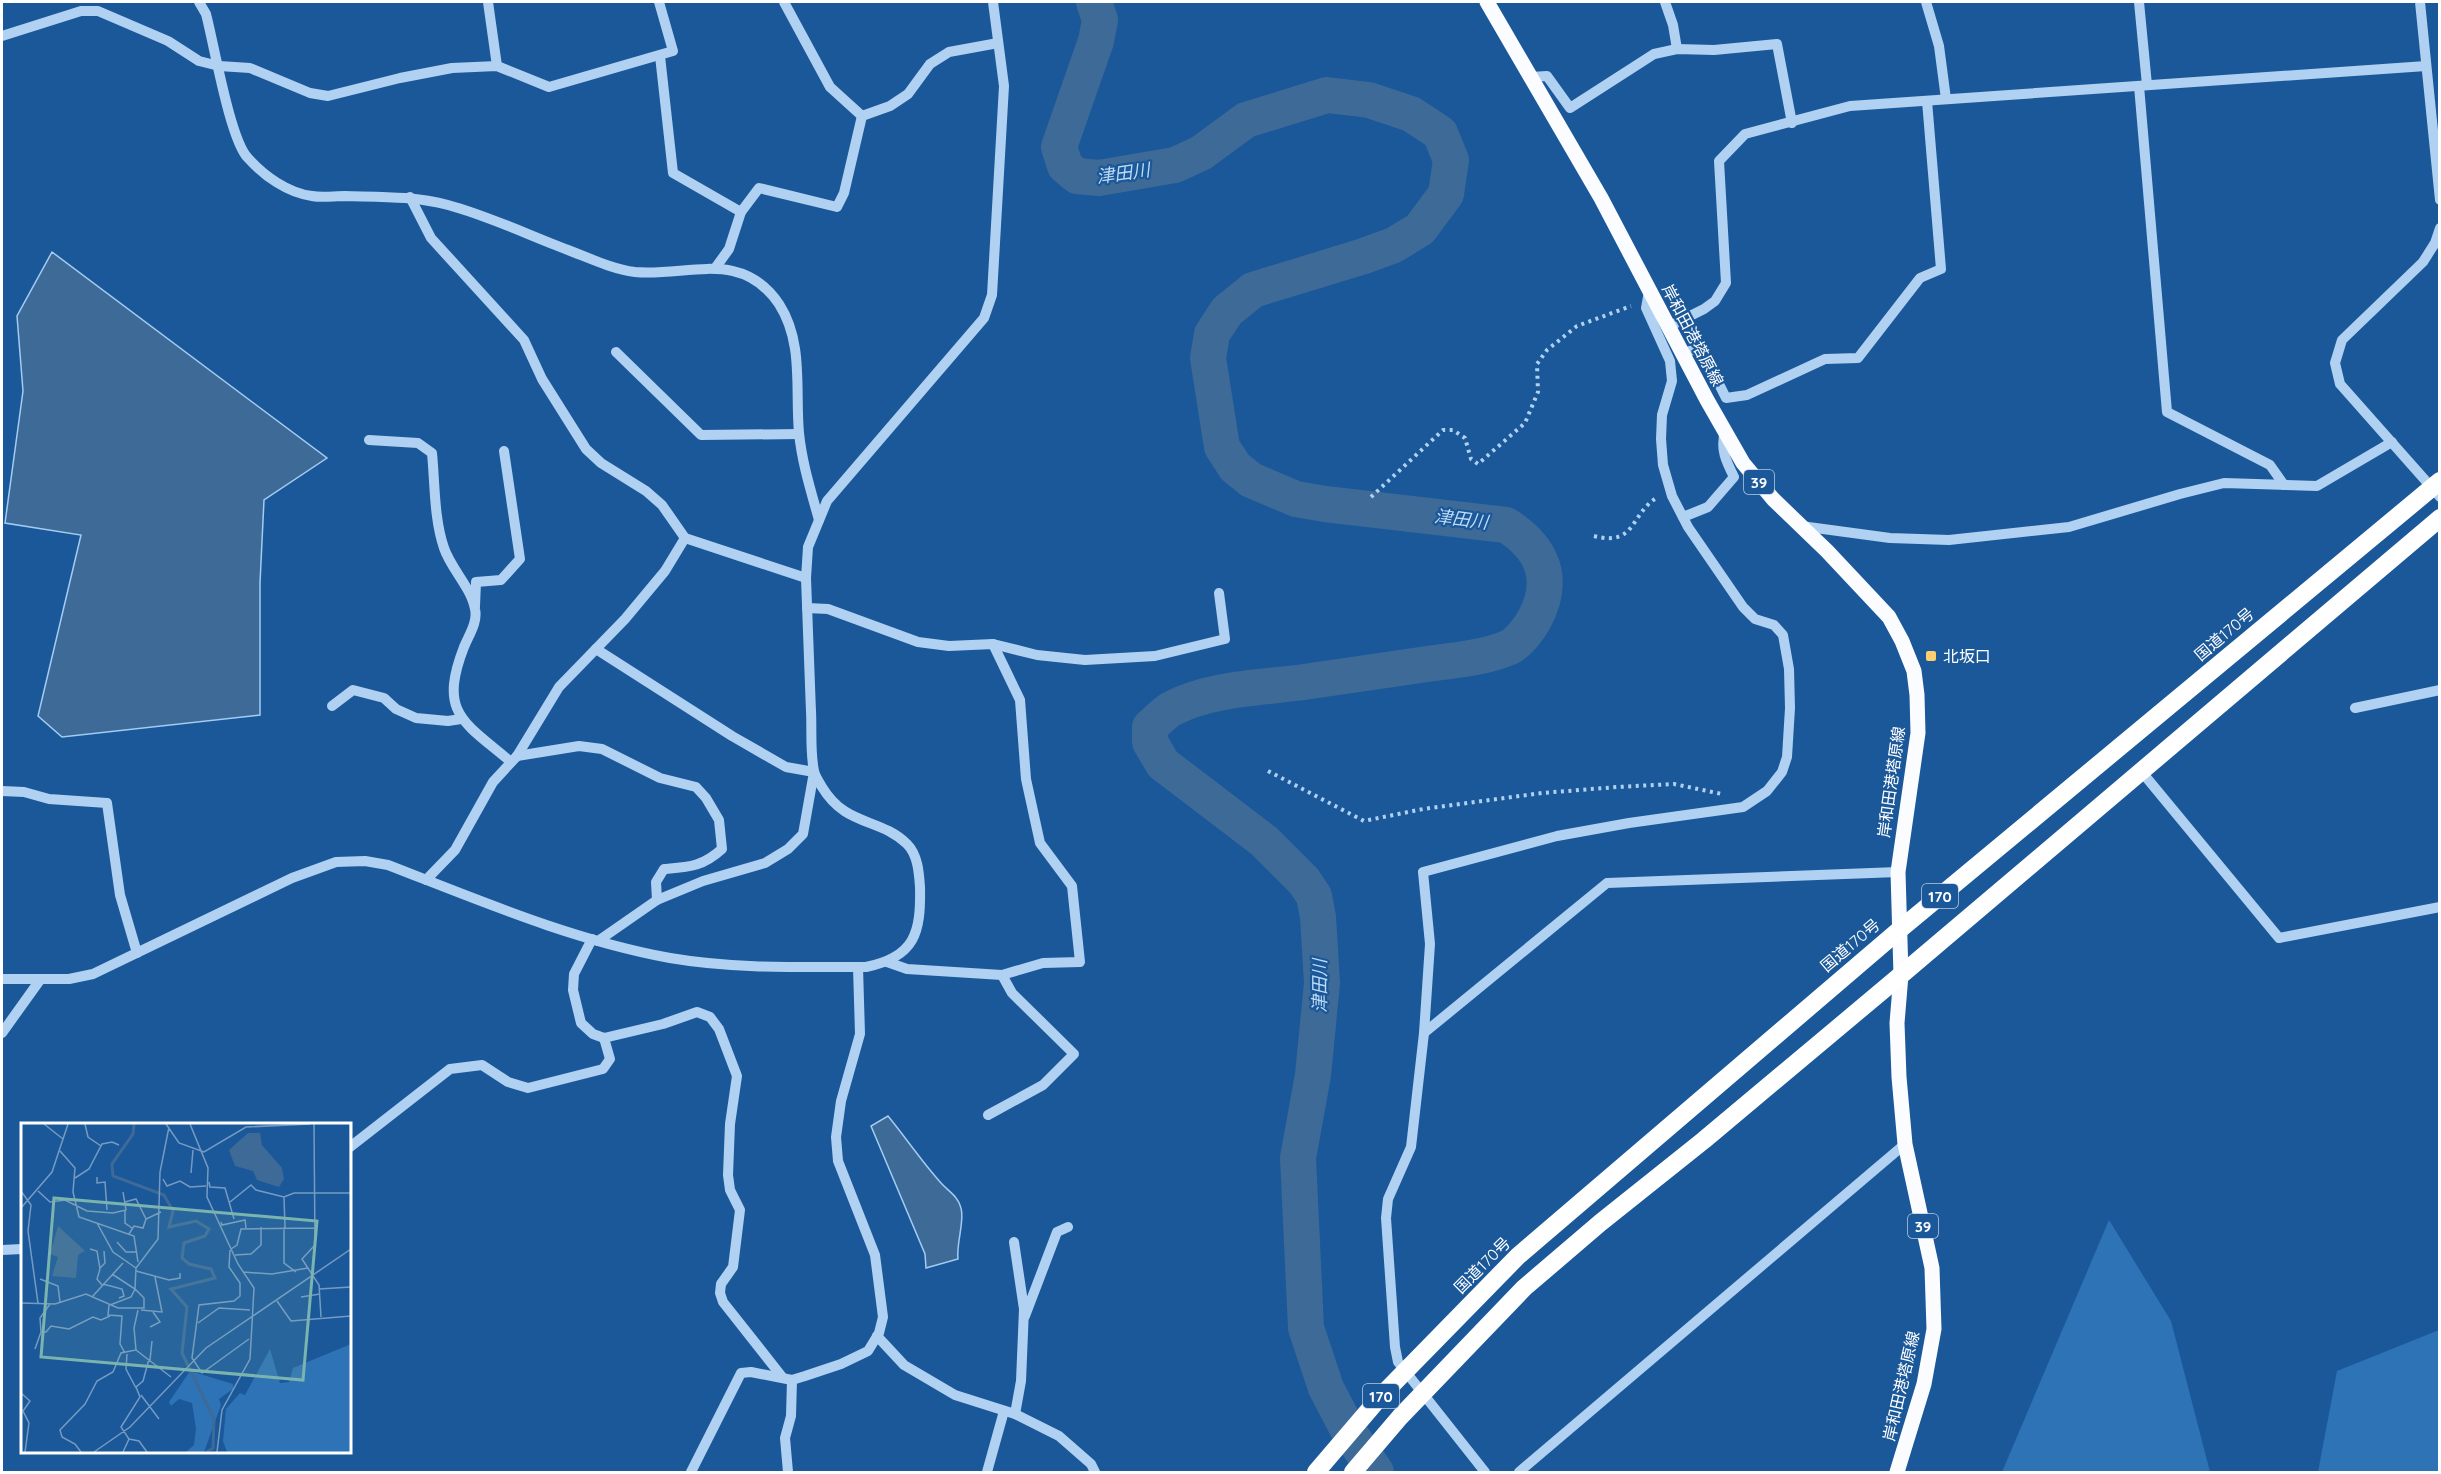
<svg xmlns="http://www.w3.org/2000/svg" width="2441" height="1474" viewBox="0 0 2441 1474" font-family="Quicksand,'Noto Sans JP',sans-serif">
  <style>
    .green { fill: #2e73b6 }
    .water { fill: #3e6a98; stroke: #a3ccf3; stroke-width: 1.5 }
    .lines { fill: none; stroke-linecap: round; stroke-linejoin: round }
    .river { stroke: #3e6a98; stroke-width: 36 }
    .path { stroke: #b0d1f1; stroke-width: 4; stroke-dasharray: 3 4.5; stroke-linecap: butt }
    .minor { stroke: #b0d1f1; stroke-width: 10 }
    .major { stroke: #fafcff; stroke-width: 15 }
    .highway { stroke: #fff; stroke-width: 18 }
    .poi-dot { fill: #ffce70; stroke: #1b5899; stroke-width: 2 }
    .labels { text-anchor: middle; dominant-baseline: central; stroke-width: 4.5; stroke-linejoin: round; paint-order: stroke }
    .shield { fill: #1b5899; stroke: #bbcde0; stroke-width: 1.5 }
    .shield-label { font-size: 15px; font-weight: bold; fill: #fff }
    .street-label { font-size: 16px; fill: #fff; stroke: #1b5899 }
    .poi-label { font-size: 16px; fill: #fff; stroke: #1b5899; text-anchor: start }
    .water-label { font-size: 18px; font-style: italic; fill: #bddaf7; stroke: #1b5899 }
    .inset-river { fill: none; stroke: #3e6a98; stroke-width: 3 }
    .inset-road { fill: none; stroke: #769bc2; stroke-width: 1.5 }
    .view { fill: #7bb4af; fill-opacity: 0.15; stroke: #7bb4af; stroke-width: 3 }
    .inset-edge { fill: none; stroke: #fff; stroke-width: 3 }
  </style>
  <rect width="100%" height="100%" fill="#1b5899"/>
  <g class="green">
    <polygon points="2109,1220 2171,1321 2210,1472 2002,1472"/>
    <polygon points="2439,1330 2439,1472 2318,1472 2337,1371"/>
  </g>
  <g class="water">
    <polygon points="52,252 327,458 264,500 260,583 260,715 62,737 38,716 81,535 5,523 23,391 17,316"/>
    <path d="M888,1116C906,1138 922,1162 941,1183C948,1191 958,1196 961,1208C965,1221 956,1243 958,1259L926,1268L925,1254L871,1126Z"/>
  </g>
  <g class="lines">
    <path class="river" d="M1094,2L1100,20L1096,41L1059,147L1065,166L1077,176L1099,178L1175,165L1201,153L1246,120L1327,95L1369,100L1411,114L1440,133L1451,160L1446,194L1420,229L1394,245L1364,256L1253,290L1227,311L1212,334L1208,358L1222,447L1235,467L1251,480L1296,499L1325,504L1506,525C1543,548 1556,580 1534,620C1529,629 1519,642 1510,647C1487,657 1459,660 1434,663C1391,669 1347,676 1304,682C1260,688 1211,688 1171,709C1163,714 1157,721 1150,727V742L1163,764L1264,841L1304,881L1314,896L1318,917L1322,983L1313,1075L1298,1158L1306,1328L1326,1388L1349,1432L1376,1472"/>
    <g class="path">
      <polyline points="1371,497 1443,430 1453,430 1465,438 1471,459 1478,464 1525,423 1538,392 1537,364 1547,350 1577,326 1631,306"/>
      <path d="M1594,536C1637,547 1630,513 1658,497"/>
      <polyline points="1268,771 1364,821 1423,809 1542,793 1617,787 1674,784 1722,794"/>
    </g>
    <g class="minor">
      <path d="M199,2L206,14C214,44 230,140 248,158C264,176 288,193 312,196C322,198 334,196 345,196C380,197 414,196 448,205C489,216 528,235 568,250C589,258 612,269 635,272C687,277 741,248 779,304C804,343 795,389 799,433C802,463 811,491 819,520"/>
      <polyline points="488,2 497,66"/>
      <polyline points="784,2 830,87 862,116"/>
      <polyline points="1665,2 1673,25 1677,49"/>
      <polyline points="1926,2 1939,46 1946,99"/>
      <polyline points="2139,2 2147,85"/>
      <polyline points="2420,2 2440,200"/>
      <polyline points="2,36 81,11 98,11 168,41 199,61 219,66 250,68 310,93 328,96 400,78 452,68 497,66 549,87 673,51 659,2"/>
      <polyline points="660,56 673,173 741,212"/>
      <polyline points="1531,77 1547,76 1570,108 1654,54 1677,49 1714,50 1777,44 1792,123"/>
      <polyline points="2139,86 2167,412 2270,465 2284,485"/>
      <polyline points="410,197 431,238 524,340 542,379 586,449 601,463 646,491 662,505 685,538 806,578"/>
      <polyline points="2440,228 2435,243 2423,262 2342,340 2335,363 2340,384 2440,497"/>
      <polyline points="716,267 729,249 741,212 759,188 837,207 844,193 862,116 890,106 908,94 930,64 949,52 998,43"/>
      <polyline points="1668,327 1704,309 1715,301 1726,283 1719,161 1745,134 1850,106 2426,66"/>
      <polyline points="616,352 701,435 799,434"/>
      <polyline points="1682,353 1701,348 1726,398 1747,395 1825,359 1858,358 1920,278 1941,269 1927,101"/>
      <path d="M369,440L418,443L432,453C435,484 434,519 444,548C451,569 471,587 475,609C478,622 469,635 464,647C438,714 464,722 511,762"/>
      <path d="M1683,517L1708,507L1734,477C1726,461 1720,449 1725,432"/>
      <polyline points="1801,526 1890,538 1949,540 2069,527 2180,494 2224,483 2317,486 2392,442"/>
      <polyline points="475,606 476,582 501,580 520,559 504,451"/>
      <polyline points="807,608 828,609 918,642 949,646 993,644 1037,655 1085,660 1155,656 1225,639 1219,593"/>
      <polyline points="596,649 732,736 786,767 814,772 803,834 788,849 765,863 703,881 657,900 598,941"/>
      <polyline points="332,706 353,690 384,698 396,709 416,718 448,721 461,719"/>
      <polyline points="2355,708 2440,690"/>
      <path d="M517,756L579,746L602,749L660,778L696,787L706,798L719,820L722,849C702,867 689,867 664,869L656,882L657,900"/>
      <polyline points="2141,771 2279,938 2440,907"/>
      <polyline points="2,791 24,792 49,799 107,803 120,895 137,953"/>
      <polyline points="426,880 455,850 493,782 517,756 559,687 625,619 665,571 685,538"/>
      <polyline points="592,939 574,974 573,990 581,1023 593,1034 604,1038 663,1024 697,1012 710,1017 719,1029 737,1076 730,1124 728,1175 730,1190 740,1210 733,1267 721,1284 720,1293 723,1302 783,1378"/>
      <polyline points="887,962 907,969 1002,975 1043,963 1080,962 1072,886 1040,843 1026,779 1020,700 993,644"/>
      <path d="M2,979H69L93,974L292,878L336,862L365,861L388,865C481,901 572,940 670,958C734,969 801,967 866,967C915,957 921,933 920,887C919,873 918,855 907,844C879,817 846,827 822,787C819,782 815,776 814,771C810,752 812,730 811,711C809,667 808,623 806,578L808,547L827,501L984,318L992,295L1004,86L993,2"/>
      <polyline points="2,1033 40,980"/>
      <polyline points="1424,1033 1607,883 1898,872"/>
      <polyline points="988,1115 1043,1085 1074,1054 1012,993 1002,975"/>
      <polyline points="350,1147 450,1069 482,1065 508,1082 528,1088 603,1069 610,1059 604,1038"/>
      <polyline points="1014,1242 1024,1309 1021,1381 1015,1414"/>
      <polyline points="2,1250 22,1249"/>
      <polyline points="1025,1316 1057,1232 1068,1227"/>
      <polyline points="877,1336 904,1365 955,1395 1015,1414 1059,1436 1091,1464 1095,1472"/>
      <polyline points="691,1472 741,1373 751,1372 792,1380 805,1376 841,1364 868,1351 879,1333 883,1317 875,1255 838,1161 836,1137 841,1101 860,1034 858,967"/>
      <polyline points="788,1472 785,1438 791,1416 792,1380"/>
      <polyline points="987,1472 1004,1411"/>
      <polyline points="1485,1472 1398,1362 1395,1347 1386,1218 1388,1199 1411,1147 1424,1033 1430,944 1423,872 1557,836 1629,823 1743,807 1767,791 1782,772 1787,757 1790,708 1789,669 1783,635 1774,625 1755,619 1743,607 1688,527 1672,496 1663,465 1661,439 1662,415 1672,381 1670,361 1646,308 1649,291"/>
      <polyline points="1519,1472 1905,1144"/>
    </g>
    <polyline class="major" points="1487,2 1601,198 1707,400 1743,463 1773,499 1827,551 1889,617 1902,641 1914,671 1917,695 1918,733 1898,872 1901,975 1897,1023 1899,1077 1905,1144 1932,1268 1934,1329 1924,1384 1897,1472"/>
    <g class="highway">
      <polyline points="1316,1472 1381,1396 1518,1256 1898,931 2440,481"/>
      <polyline points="1353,1472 1400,1417 1524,1288 1600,1223 1704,1140 1901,975 2440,518"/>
    </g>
  </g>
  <rect class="poi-dot" x="1925" y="650" width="12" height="12" rx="3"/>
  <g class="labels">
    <g class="shield">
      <rect x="1744" y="470" width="30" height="24" rx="4.5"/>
      <rect x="1922" y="884" width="36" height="24" rx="4.5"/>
      <rect x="1908" y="1214" width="30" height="24" rx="4.5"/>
      <rect x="1363" y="1384" width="36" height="24" rx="4.5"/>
    </g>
    <g class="shield-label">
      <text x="1759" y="482">39</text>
      <text x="1940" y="896">170</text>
      <text x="1923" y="1226">39</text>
      <text x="1381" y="1396">170</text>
    </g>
    <g class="street-label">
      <text transform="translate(1693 335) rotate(62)">岸和田港塔原線</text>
      <text transform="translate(2224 634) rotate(-40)">国道170号</text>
      <text transform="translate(1891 782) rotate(-82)">岸和田港塔原線</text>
      <text transform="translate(1850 945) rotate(-40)">国道170号</text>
      <text transform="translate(1482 1265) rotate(-45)">国道170号</text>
      <text transform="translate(1901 1386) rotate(-77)">岸和田港塔原線</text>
    </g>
    <g class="poi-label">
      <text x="1943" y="656">北坂口</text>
    </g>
    <g class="water-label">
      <text transform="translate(1123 173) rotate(-8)">津田川</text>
      <text transform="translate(1461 519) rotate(7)">津田川</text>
      <text transform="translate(1319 986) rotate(-90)">津田川</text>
    </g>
  </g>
  <g transform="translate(21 1123)">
    <rect width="330" height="330" fill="#1b5899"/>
    <path d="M330,221V329H206L202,318L205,286L219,270L224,272L249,226L259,260L268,259L272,245ZM169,248L212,261V266L198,276L200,282L183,329H165L173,322L175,306L171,280L158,276L150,283L148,279Z" fill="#2e73b6"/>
    <path d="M227,10H239L241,22L261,45L263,56L258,64L236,57L232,48L214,43L208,27ZM37,103L64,128L57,132L55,155L31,153L37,134L29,131Z" fill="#3e6a98"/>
    <path class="inset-river" d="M113,1L112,11L91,41L92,53L143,72L152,88L148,104L175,98L188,106L184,113L163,120L161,135L168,141L190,146L194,155L150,166L166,184L161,230L193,296L192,325L186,329"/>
    <path class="inset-road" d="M23,1L42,16M64,1L67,14L80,23M145,1L158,20L183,29L225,4L289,1M169,1L187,45L186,74L217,141L233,165L229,236L201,287L196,329M293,1L294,122L281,136L298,162L300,194M329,1L330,125M39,28L54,45L52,69L58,94L113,113L117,139M170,50L172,27M76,54V60L84,59L86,87M54,55L68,46L81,21L91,19L98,22M142,56L146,63L159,58L169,64L185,63M188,59L189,64L204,65L213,96M0,68L10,82L7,108L17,180M17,68L29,79L44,77L66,88L92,90L105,87L102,69M263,74L264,105M104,79L115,76L125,96M209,79L230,62L235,67L263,74L273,70H330M0,85L31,49L47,1M104,87V100L111,105M200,99L201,102L224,97L225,105M76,100L92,129L115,145M263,105V140L275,149M108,111L113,103L122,105L125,96L140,89M96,119L105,129H115M69,126L76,128L79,146L76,156L81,162M210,126L216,122L220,106L294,105M209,127L208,144L219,160V173L213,178L178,182L171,235L181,250L228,216M214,132L230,131L240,122V104M79,145L84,140L83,128M115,148L148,157L159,155V150M222,149L251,151L287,145M19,156L37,163L39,179M82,161L101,166L103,173L98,175M298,166L330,164M71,174L102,140M280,174L299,171M256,178L270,198L330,193M0,180L34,181L65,171L97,185H123V175L114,166L115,145L137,116L139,49L148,4M88,182L87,192L101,193L99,221L104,230M89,182L110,174L114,166L91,151M120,187L141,189L134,154M177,200L198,185L229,187M129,204L139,199L132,189M20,209H25L30,203L48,206L72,194L80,197L89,193M14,226L20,209L19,195L29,181M115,227L150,254M106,231L105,246L115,265M129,237L131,218M0,270L9,278L2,288L8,300L4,329M120,272L138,296M108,316L118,318L126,329M60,329L54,321L41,314L39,307L64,281L76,258L92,249L100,230L115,227L113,205L117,187M73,329L109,304L185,225L330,126M102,329L108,316L100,304L119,274L115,264L122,258L128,236"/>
    <path class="view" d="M33,75L296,98L282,257L20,234Z"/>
    <rect width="330" height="330" class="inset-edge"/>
  </g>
  <rect width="2441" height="1474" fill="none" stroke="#ffffff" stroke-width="6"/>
</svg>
